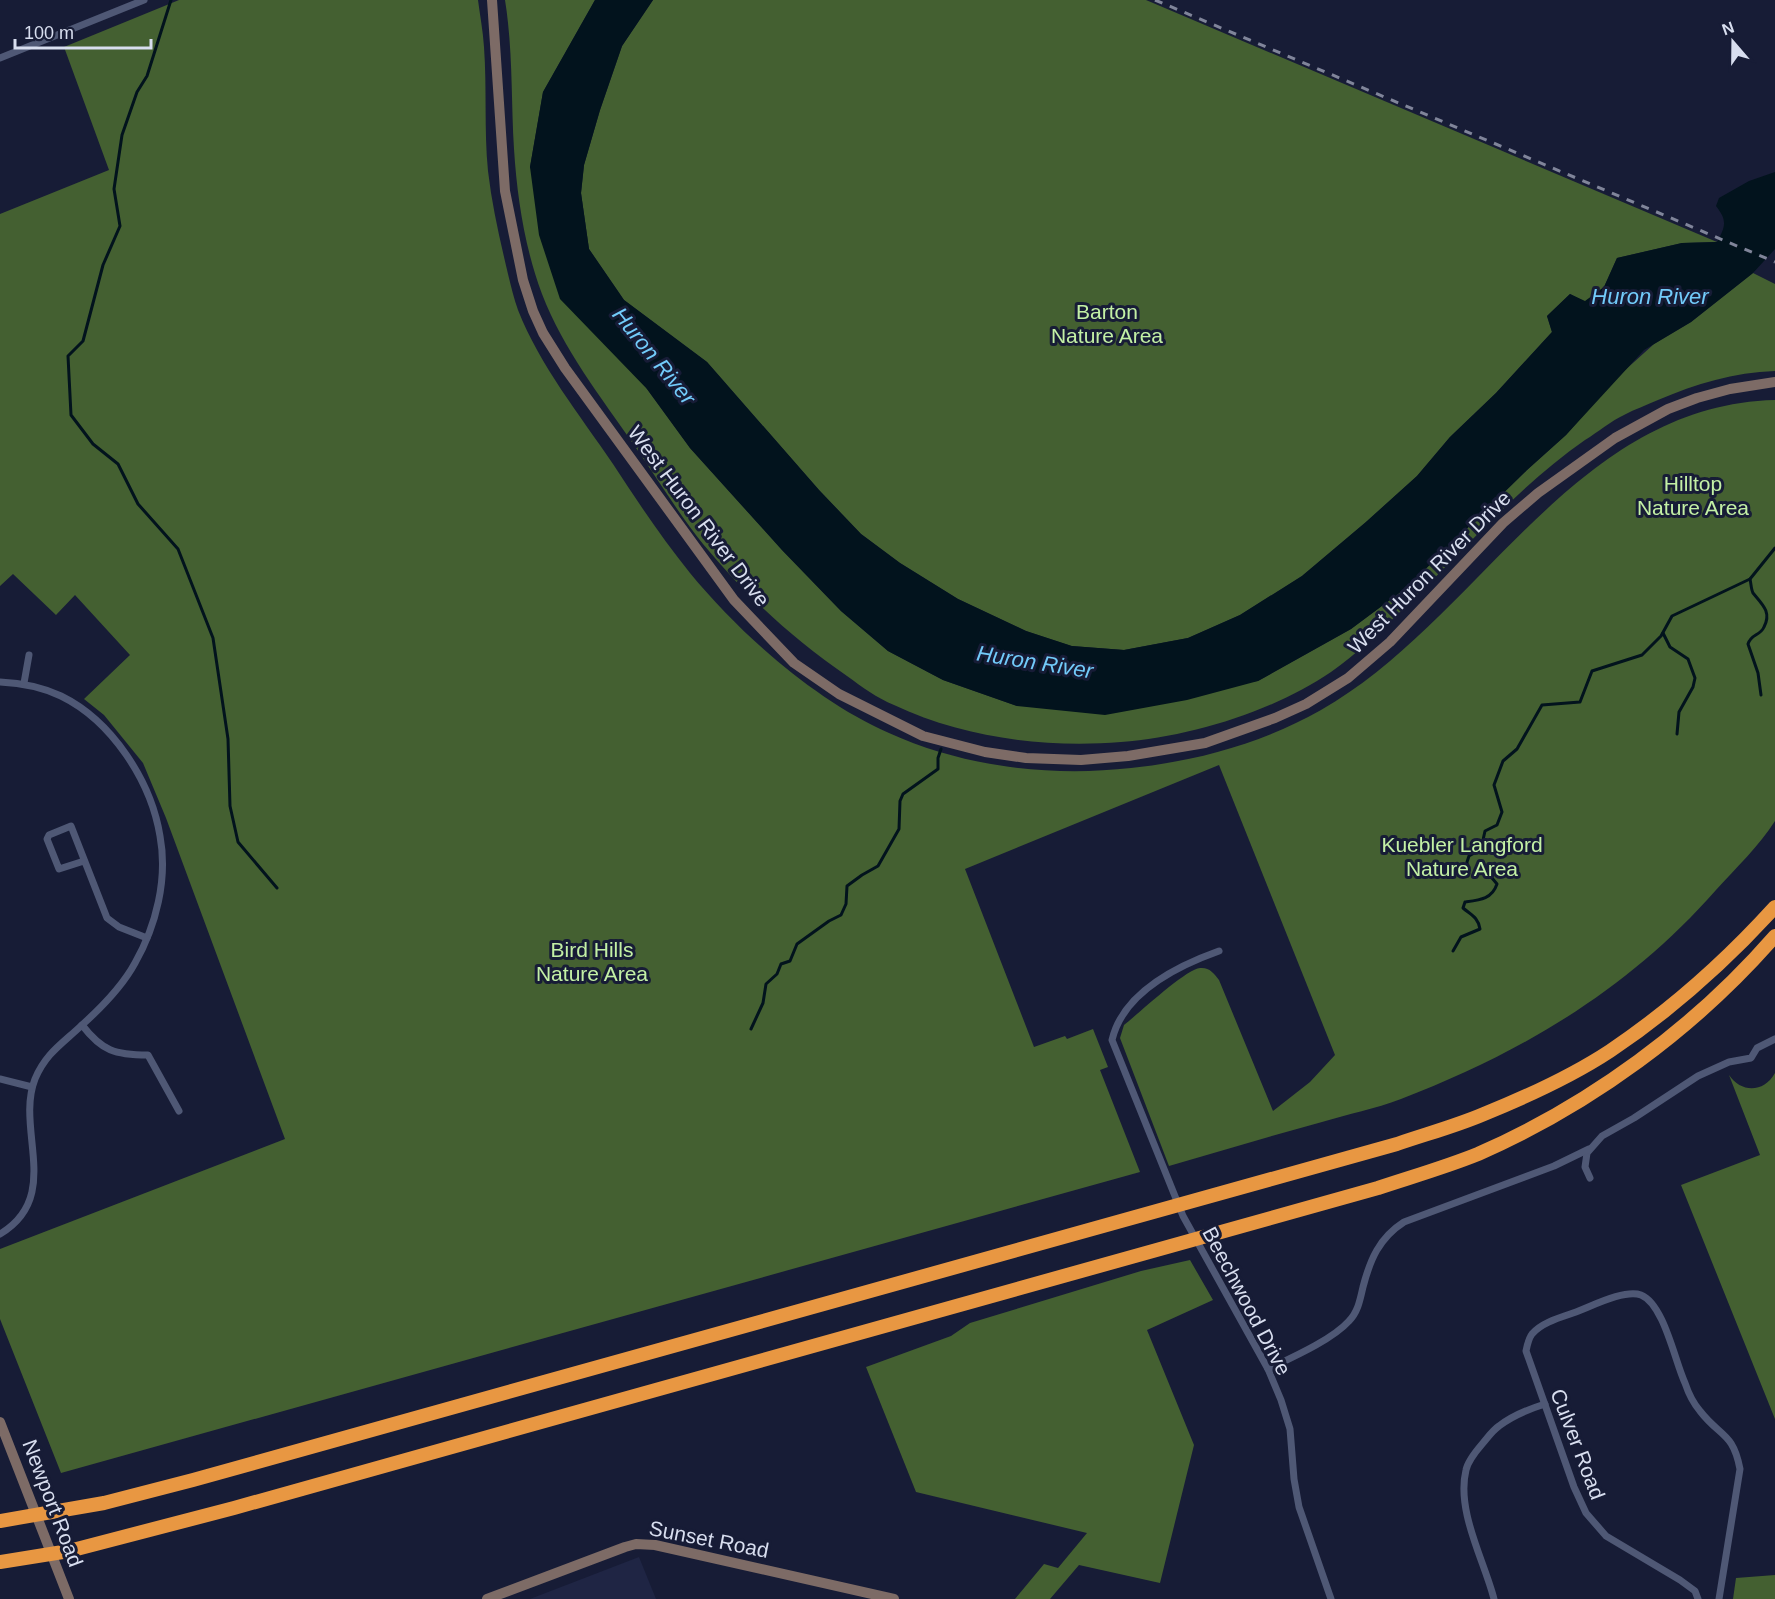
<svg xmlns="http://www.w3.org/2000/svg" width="1775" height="1599" viewBox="0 0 1775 1599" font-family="Arial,sans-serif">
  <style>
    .built { fill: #1f2544 }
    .forest { fill: #446031 }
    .water { fill: #02131d }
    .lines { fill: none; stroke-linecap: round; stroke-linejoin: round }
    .stream { stroke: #02131d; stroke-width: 3 }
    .street { stroke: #4f5875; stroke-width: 7 }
    .secondary { stroke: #7d6b66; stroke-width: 10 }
    .highway { stroke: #e89742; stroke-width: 14 }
    .rail { stroke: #80859a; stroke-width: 3; stroke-dasharray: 8 8; stroke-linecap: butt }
    .labels { text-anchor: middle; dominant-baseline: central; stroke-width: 6; stroke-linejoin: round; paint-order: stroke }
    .park-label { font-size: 21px; fill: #c3f0a5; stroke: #171c36 }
    .street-label { font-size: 21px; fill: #d8deef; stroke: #171c36 }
    .water-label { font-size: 22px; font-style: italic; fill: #72cbfa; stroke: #171c36 }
  </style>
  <rect width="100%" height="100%" fill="#171c36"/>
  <polygon class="built" points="639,1557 656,1599 530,1599"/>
  <g class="forest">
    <path d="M179,0H478C480,16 483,31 484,47C487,88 484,130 488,171C492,206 500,240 508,274C511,286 514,299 518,310C540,366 580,415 613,464C637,501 662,538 690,573C741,635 816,701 889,733C964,767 1050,777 1131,768C1197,761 1263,743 1321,710C1479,621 1573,405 1775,400V821C1759,846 1736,868 1716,890C1629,989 1523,1052 1401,1099C1375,1109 1348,1114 1322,1122C1271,1136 1220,1151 1169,1166L1120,1038L1124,1025C1138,1014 1186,969 1200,968C1209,967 1214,973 1219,980L1273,1111L1310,1082L1335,1055L1219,765L965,869L1034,1047L1065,1036L1067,1039L1093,1029L1108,1067L1100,1070L1140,1172L61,1473L0,1319V1249L285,1139L166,818L143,763L104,715L84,699L130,655L75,595L56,615L13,574L0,586V214L109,170L64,47Z"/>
    <path d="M505,0H595L543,92L530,167L647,389L690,448L782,550L841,611L888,651L943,680L1017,706L1258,681L1351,629L1406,588L1527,470L1566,435L1613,381L1654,344L1691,322L1753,273L1775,284V371C1734,372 1696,384 1658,400C1647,405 1635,409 1624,415C1611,421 1598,432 1585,440C1516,488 1462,553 1401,611C1379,632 1357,654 1331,672C1274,711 1190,737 1121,742C1045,748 964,738 894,705C877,698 862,687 847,676C793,639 745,595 703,544C678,513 657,478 634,445C601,397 563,349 542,294C525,249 517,197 514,149C511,99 513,50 505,0Z"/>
    <polygon points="653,0 1146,0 1717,242 1682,243 1617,258 1604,287 1585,302 1570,294 1547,316 1552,332 1496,393 1450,437 1417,476 1366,522 1302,576 1240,615 1188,638 1124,650 1071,646 1026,631 958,599 900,563 861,534 819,490 707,362 624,300 589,249 581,193 584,165 600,110 622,46"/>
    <path d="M1775,1073V1419L1681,1185L1760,1155L1729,1075C1741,1093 1764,1093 1775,1073Z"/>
    <polygon points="1190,1260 1213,1300 1147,1330 1194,1445 1160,1583 1079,1565 1050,1599 1015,1599 1044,1564 1058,1568 1087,1533 916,1492 866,1367 951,1336 970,1323 1141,1271"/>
    <polygon points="1775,1575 1775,1599 1733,1599 1736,1578"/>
  </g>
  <path class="water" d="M595,0H653L622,46L600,110L584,165L581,193L589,249L624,300L707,362L819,490L861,534L900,563L958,599L1026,631L1072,646L1124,650L1188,638L1240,615L1302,576L1366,522L1417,476L1450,437L1496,393L1552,332L1547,316L1570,294L1585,301L1604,287L1617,258L1682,243L1717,242C1726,226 1727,220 1716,206L1719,198L1749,181L1775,172V249L1753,273L1691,322L1644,350L1566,435L1527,470L1406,588L1351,629L1258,681L1187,700L1105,715L1017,706L943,680L888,651L841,611L782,550L690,448L647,389L560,299L539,235L530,167L543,92Z"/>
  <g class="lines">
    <g class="stream">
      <polyline points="171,0 147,76 137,92 122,135 114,189 120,226 103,265 83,341 68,356 71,415 93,444 118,464 138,504 178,549 213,638 228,739 230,806 238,842 277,888"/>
      <path d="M1750,579C1751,583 1751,589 1753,593C1762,604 1772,612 1764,627C1760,636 1751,634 1748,644L1758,673L1761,695"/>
      <polyline points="1663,633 1670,647 1688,659 1695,678 1693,687 1679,712 1677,734"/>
      <polyline points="1468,876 1467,862 1469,856 1481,849 1485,831 1497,825 1502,812 1494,785 1503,761 1517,749 1542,705 1580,702 1592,671 1642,655 1661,636 1672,616 1750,579 1775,548"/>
      <path d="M1453,951L1461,937L1480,929C1478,917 1471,915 1463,908L1465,902C1480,900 1492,899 1497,884L1492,878"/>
      <polyline points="751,1029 763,1003 766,984 777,974 781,964 790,961 797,944 829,921 841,915 846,904 847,886 862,875 878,866 899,829 900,801 903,794 938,769 938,758 941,749"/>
    </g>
    <g class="street">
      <polyline points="0,58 144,0"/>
      <path d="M0,682C21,683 42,687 61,696C112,721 151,781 160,836C168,879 156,926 135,963C122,987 102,1007 82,1025C62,1044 46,1053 35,1079C15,1130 63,1196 0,1234"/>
      <polyline points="24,683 29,655"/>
      <polyline points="84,861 59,869 47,839 49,835 71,826 107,918 119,927 147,938"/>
      <path d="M1219,951C1177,966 1123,993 1112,1040L1183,1216L1268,1369L1281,1400L1290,1429L1294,1479L1299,1507L1331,1599"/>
      <path d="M82,1025C102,1051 115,1055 148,1055L179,1111"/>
      <polyline points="0,1079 32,1087"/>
      <polyline points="1590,1178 1585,1167 1587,1153 1602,1136 1634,1118 1698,1076 1729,1062 1751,1058 1757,1048 1775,1039"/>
      <path d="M1268,1369C1291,1358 1332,1340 1349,1321C1358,1312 1360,1300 1363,1287C1370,1260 1379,1238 1404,1222L1554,1166L1589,1149"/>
      <path d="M1494,1599C1484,1560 1456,1511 1466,1470C1468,1460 1477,1450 1483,1443C1488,1437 1493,1430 1499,1426C1512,1416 1529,1409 1545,1404"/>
      <path d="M1698,1599L1695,1591L1680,1580L1606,1536L1586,1513L1574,1487L1526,1351C1527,1346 1529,1338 1532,1334C1542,1322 1562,1317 1576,1312C1592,1306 1625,1289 1641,1295C1664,1304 1675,1362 1685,1383C1688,1392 1694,1404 1700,1411C1720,1437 1733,1432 1740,1469L1719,1599"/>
    </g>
    <g class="secondary">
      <polyline points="492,0 505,191 523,280 533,311 543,333 565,368 734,600 794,663 839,694 923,736 985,752 1026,758 1081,760 1128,756 1205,743 1275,718 1306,704 1348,678 1390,642 1503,523 1538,493 1615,438 1668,409 1697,398 1730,389 1775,382"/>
      <polyline points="0,1422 69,1599"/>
      <polyline points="487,1599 625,1547 636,1544 655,1545 894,1599"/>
    </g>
    <g class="highway">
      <path d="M0,1521L104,1503L193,1480L1397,1144C1426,1134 1456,1126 1484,1114C1526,1097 1572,1076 1610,1051C1671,1010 1726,961 1775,907"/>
      <path d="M0,1562L69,1551L234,1508L1378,1188C1411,1177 1446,1167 1478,1154C1590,1105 1695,1028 1775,936"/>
    </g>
    <polyline class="rail" points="1155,0 1775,262"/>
  </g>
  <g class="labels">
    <g class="park-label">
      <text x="1107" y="311">Barton<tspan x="1107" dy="24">Nature Area</tspan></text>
      <text x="1693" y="483">Hilltop<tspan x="1693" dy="24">Nature Area</tspan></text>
      <text x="1462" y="844">Kuebler Langford<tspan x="1462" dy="24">Nature Area</tspan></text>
      <text x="592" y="949">Bird Hills<tspan x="592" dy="24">Nature Area</tspan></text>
    </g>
    <g class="street-label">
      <text transform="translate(699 516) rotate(53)">West Huron River Drive</text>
      <text transform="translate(1429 572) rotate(-45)">West Huron River Drive</text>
      <text transform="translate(1247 1301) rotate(62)">Beechwood Drive</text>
      <text transform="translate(1578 1444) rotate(69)">Culver Road</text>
      <text transform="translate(53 1503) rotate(69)">Newport Road</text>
      <text transform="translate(709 1539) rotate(11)">Sunset Road</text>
    </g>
    <g class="water-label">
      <text x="1650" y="296">Huron River</text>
      <text transform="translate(654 356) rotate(51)">Huron River</text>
      <text transform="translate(1035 662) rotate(9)">Huron River</text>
    </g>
  </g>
  <g transform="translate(1733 42) rotate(340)" stroke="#171c36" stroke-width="4.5" paint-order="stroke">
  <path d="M0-4.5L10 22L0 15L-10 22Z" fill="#d8deef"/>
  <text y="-9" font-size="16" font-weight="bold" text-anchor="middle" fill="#d8deef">N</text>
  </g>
  <path d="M15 39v9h136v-9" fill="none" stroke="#d8deef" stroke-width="3"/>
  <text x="24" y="39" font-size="18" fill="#d8deef" stroke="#171c36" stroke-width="4.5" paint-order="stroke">100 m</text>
</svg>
